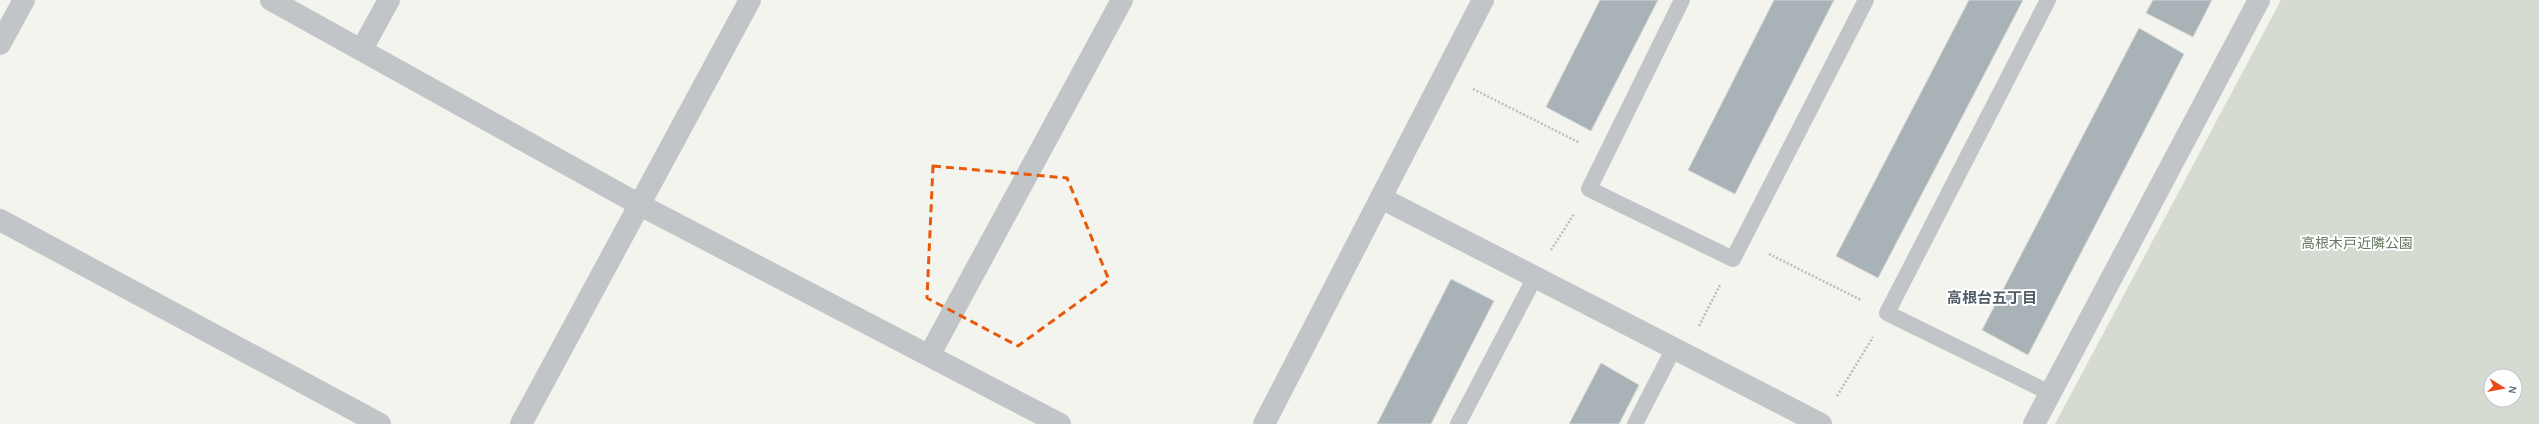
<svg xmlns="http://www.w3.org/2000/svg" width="2539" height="424" viewBox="0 0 2539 424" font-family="Karla,'Noto Sans JP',sans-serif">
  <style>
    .green { fill: #d5dbd0; fill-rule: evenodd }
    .building { fill: #a9b2b7; stroke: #d5d5d3 }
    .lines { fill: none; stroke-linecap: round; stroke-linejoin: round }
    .path { stroke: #babdbf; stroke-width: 2.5; stroke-dasharray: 2 2; stroke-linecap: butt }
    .service { stroke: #c1c5c8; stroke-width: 16 }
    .minor { stroke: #c1c5c8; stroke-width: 22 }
    .tertiary { stroke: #c1c5c8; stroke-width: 22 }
    .marked { fill: none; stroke: #e8590c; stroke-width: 3; stroke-dasharray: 8 5; stroke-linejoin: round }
    .labels { text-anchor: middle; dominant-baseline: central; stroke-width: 4; stroke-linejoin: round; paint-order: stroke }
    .park-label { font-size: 14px; fill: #667960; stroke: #fff }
    .neighbourhood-label { font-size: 15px; font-weight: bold; fill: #505d67; stroke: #fff }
  </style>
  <rect width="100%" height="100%" fill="#f4f4ef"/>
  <path class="green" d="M2281,0H2539V424H2055ZM2491,376H2515V400H2491Z"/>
  <g class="building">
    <polygon points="1600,0 1658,0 1591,131 1546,107"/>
    <polygon points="1774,0 1834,0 1735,194 1688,170"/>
    <polygon points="1969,0 2023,0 1878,278 1836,256"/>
    <polygon points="2153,0 2212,0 2193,37 2146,13"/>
    <polygon points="2139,28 2184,54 2028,355 1982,330"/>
    <polygon points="1451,279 1494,301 1431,424 1377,424"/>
    <polygon points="1601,363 1639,385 1619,424 1569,424"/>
  </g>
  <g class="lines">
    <g class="path">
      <polyline points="1473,89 1580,143"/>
      <polyline points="1551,250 1574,214"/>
      <polyline points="1769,254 1861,300"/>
      <polyline points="1699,326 1720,285"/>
      <polyline points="1837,396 1873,337"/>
    </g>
    <g class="service">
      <polyline points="1682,0 1589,189 1733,259 1866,0"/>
      <polyline points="2048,0 1887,313 2050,393"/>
      <polyline points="1458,424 1535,277"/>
      <polyline points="1635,424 1674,348"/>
    </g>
    <g class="minor">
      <polyline points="271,0 640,205 1060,424"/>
      <polyline points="0,44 24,0"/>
      <polyline points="362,49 389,0"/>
      <polyline points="1381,198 1821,424"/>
      <polyline points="0,220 380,424"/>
      <polyline points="930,354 1122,0"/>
      <polyline points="521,424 750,0"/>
      <polyline points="2034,424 2259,0"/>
    </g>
    <polyline class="tertiary" points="1264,424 1483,0"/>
  </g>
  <path class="marked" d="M933,166L1067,178L1109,280L1018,346L927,298Z"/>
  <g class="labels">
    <g class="park-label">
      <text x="2357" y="243">高根木戸近隣公園</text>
    </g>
    <g class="neighbourhood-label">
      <text x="1992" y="298">高根台五丁目</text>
    </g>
  </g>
  <g transform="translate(2503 388) rotate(101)"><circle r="19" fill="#ffffff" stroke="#c0c7cd"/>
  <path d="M0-3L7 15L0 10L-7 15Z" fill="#ec4817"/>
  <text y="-6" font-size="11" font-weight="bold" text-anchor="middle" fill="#617483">N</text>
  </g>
</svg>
